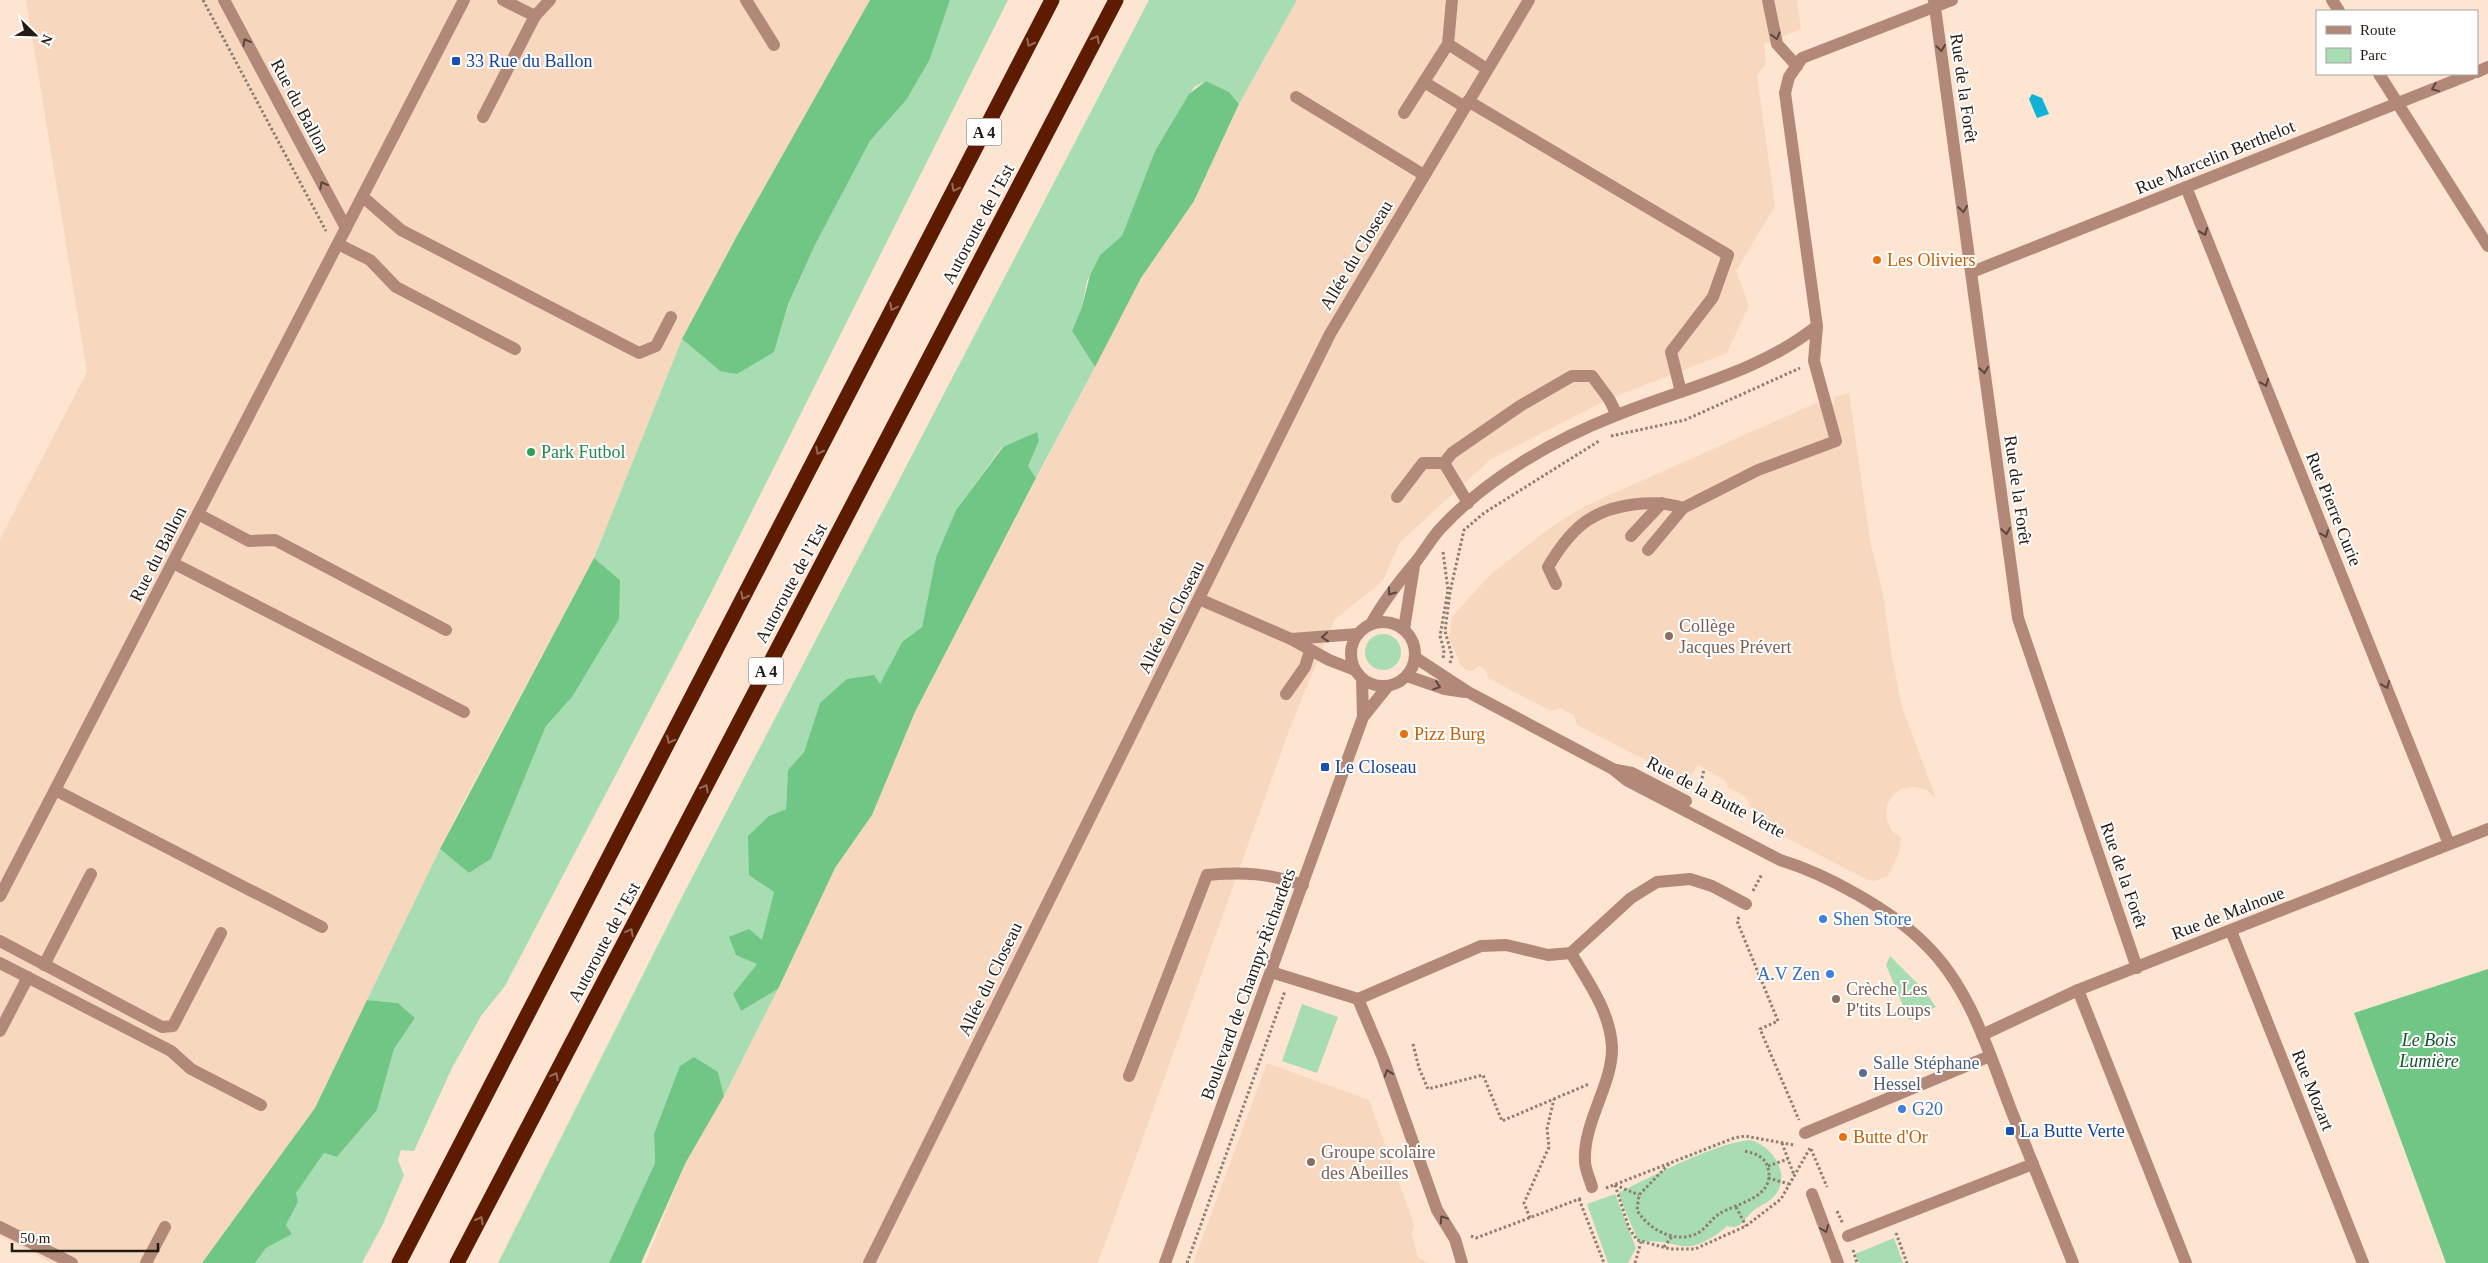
<svg xmlns="http://www.w3.org/2000/svg" width="2488" height="1263" viewBox="0 0 2488 1263" font-family="Georgia,serif">
  <style>
    .built { fill: #f7d8bf }
    .green { fill: #a8ddb3 }
    .forest { fill: #6fc685 }
    .water { fill: #0eb3d6 }
    .lines { fill: none; stroke-linecap: round; stroke-linejoin: round }
    .path { stroke: #8e7e71; stroke-width: 3; stroke-dasharray: 2.5 2.5; stroke-linecap: butt }
    .minor { stroke: #b28879; stroke-width: 12 }
    .highway { stroke: #5d1c01; stroke-width: 15 }
    .oneway { stroke: #5c463c }
    .oneway2 { stroke: #966b5a }
    .transit-dot { fill: #1a4fb4; stroke: #fff; stroke-width: 2 }
    .food-dot { fill: #e8710a; stroke: #fff; stroke-width: 2 }
    .leisure-dot { fill: #2e9e5b; stroke: #fff; stroke-width: 2 }
    .education-dot { fill: #8d6e63; stroke: #fff; stroke-width: 2 }
    .shop-dot { fill: #3f7fe0; stroke: #fff; stroke-width: 2 }
    .service-dot { fill: #5c6f8a; stroke: #fff; stroke-width: 2 }
    .labels { text-anchor: middle; dominant-baseline: central; stroke-width: 4; stroke-linejoin: round; paint-order: stroke }
    .shield { fill: #fff; stroke: #655f5a; stroke-width: 1 }
    .shield-label { font-size: 16px; font-weight: bold; fill: #231a13 }
    .transit-label { font-size: 18px; fill: #164399; stroke: #fff; text-anchor: start }
    .street-label { font-size: 18px; fill: #231a13; stroke: #fff }
    .food-label { font-size: 18px; fill: #c56008; stroke: #fff; text-anchor: start }
    .leisure-label { font-size: 18px; fill: #27864d; stroke: #fff; text-anchor: start }
    .education-label { font-size: 18px; fill: #785e54; stroke: #fff; text-anchor: start }
    .shop-label { font-size: 18px; fill: #366cbe; stroke: #fff; text-anchor: start }
    .park-label { font-size: 18px; font-style: italic; fill: #135329; stroke: #fff }
    .service-label { font-size: 18px; fill: #4e5e75; stroke: #fff; text-anchor: start }
  </style>
  <rect width="100%" height="100%" fill="#fde5d1"/>
  <g class="built">
    <polygon points="26,0 870,0 738,234 682,339 594,558 459,810 315,1108 202,1263 52,1263 0,1236 0,539 87,372"/>
    <polygon points="1297,0 1797,0 1801,29 1764,44 1766,64 1757,75 1775,206 1736,271 1749,305 1727,353 1609,399 1491,459 1400,542 1382,582 1335,619 1291,725 1098,1263 645,1263 686,1162 724,1096 778,989 835,868 872,815 915,712 1141,278 1194,201 1239,104"/>
    <polygon points="1849,393 1870,541 1883,594 1891,652 1902,707 1936,798 1927,790 1915,787 1901,789 1894,794 1887,805 1886,818 1892,831 1901,838 1899,853 1888,876 1875,881 1868,880 1767,828 1768,824 1756,816 1745,796 1728,788 1726,781 1698,765 1689,778 1680,778 1577,725 1574,715 1560,708 1551,711 1488,678 1486,670 1479,666 1473,671 1468,671 1461,666 1449,638 1452,617 1490,575 1550,528 1585,506 1807,407 1817,403 1825,408 1835,403 1834,397"/>
    <polygon points="1267,1063 1369,1100 1414,1224 1412,1234 1418,1258 1429,1263 1193,1263"/>
  </g>
  <g class="green">
    <polygon points="950,0 1008,0 710,595 505,986 481,1016 452,1068 414,1151 401,1150 398,1160 404,1175 383,1224 362,1263 255,1263 266,1248 292,1234 286,1225 298,1202 295,1193 324,1153 337,1157 377,1110 394,1049 415,1018 398,1003 367,1000 440,849 469,873 491,859 546,726 572,697 620,580 594,558 682,339 720,371 774,352 788,306 815,245 870,141 907,99 930,59"/>
    <polygon points="1149,0 1297,0 1239,104 1229,92 1206,81 1194,87 1155,151 1122,237 1100,255 1087,281 1082,307 1072,331 1095,367 1036,478 1028,466 1039,441 1002,447 956,510 936,557 922,627 902,642 880,685 820,703 804,752 788,770 786,809 769,816 774,892 757,964 733,994 741,1011 778,989 724,1096 718,1072 654,1134 655,1163 609,1263 498,1263 683,895"/>
    <circle cx="1383" cy="652" r="18"/>
    <polygon points="1890,956 1924,990 1936,1007 1909,1020 1886,965"/>
    <polygon points="1302,1004 1338,1017 1317,1073 1282,1061"/>
    <path d="M1751,1140C1772,1146 1791,1173 1776,1194C1770,1202 1761,1205 1754,1210C1745,1217 1741,1231 1727,1226C1716,1236 1697,1249 1681,1246C1667,1243 1653,1239 1639,1243L1618,1193C1651,1177 1716,1142 1751,1140Z"/>
    <polygon points="1615,1194 1636,1248 1628,1263 1608,1263 1587,1204"/>
    <polygon points="1894,1238 1903,1263 1859,1263 1855,1254"/>
  </g>
  <g class="forest">
    <polygon points="870,0 950,0 930,59 907,99 870,141 815,245 788,305 774,352 737,374 720,371 682,339 738,234"/>
    <polygon points="1206,81 1229,92 1239,104 1194,201 1141,278 1095,367 1072,331 1082,307 1090,275 1100,255 1122,236 1155,151 1189,94"/>
    <polygon points="1037,432 1039,441 1028,466 1036,478 915,712 872,815 835,868 778,989 741,1011 733,994 757,964 736,955 729,937 749,929 762,940 774,892 749,875 748,836 769,816 786,809 788,770 804,752 820,703 847,679 874,675 880,684 902,642 922,627 936,557 956,510 1003,447"/>
    <polygon points="594,558 620,580 619,619 572,697 546,726 491,859 469,873 440,849"/>
    <polygon points="2488,969 2488,1263 2446,1263 2354,1013"/>
    <polygon points="367,1000 398,1003 415,1018 394,1049 377,1110 337,1157 324,1153 296,1193 298,1202 286,1225 292,1234 266,1248 255,1263 202,1263 315,1108"/>
    <polygon points="694,1057 718,1072 724,1096 686,1162 641,1263 609,1263 655,1163 654,1134 680,1066"/>
  </g>
  <polygon class="water" points="2032,94 2042,98 2049,114 2037,118 2029,99"/>
  <g class="lines">
    <g class="path">
      <polyline points="203,0 326,231"/>
      <polyline points="1611,436 1685,420 1800,368"/>
      <polyline points="1443,552 1448,590 1440,636 1444,650 1443,659"/>
      <polyline points="1450,663 1452,656 1445,631 1450,592 1464,530 1484,513 1599,441"/>
      <polyline points="1699,793 1704,769"/>
      <polyline points="1753,891 1762,874"/>
      <polyline points="1739,917 1737,921 1778,1021 1760,1029 1799,1120"/>
      <polyline points="1257,932 1268,936"/>
      <polyline points="1413,1044 1419,1068 1428,1089 1483,1075 1502,1121 1589,1084"/>
      <polyline points="1782,1143 1794,1175"/>
      <polyline points="1811,1149 1827,1187"/>
      <path d="M1669,1164L1639,1195L1637,1210C1647,1228 1674,1244 1696,1234C1705,1230 1711,1219 1719,1214C1736,1203 1776,1198 1768,1168C1765,1156 1754,1153 1744,1151"/>
      <polyline points="1768,1166 1788,1159"/>
      <polyline points="1768,1178 1789,1184"/>
      <polyline points="1615,1185 1629,1228 1637,1240 1670,1249 1695,1249 1746,1226 1781,1199 1810,1148"/>
      <polyline points="1615,1185 1639,1195"/>
      <polyline points="1606,1188 1734,1138 1745,1136 1794,1145"/>
      <polyline points="1579,1199 1604,1263"/>
      <polyline points="1736,1207 1746,1226"/>
      <polyline points="1837,1211 1843,1224"/>
      <polyline points="1530,1218 1524,1203 1549,1147 1547,1129 1554,1099"/>
      <polyline points="1896,1233 1907,1263"/>
      <polyline points="1471,1236 1476,1238 1582,1198"/>
      <polyline points="1664,1247 1673,1235"/>
      <polyline points="1853,1250 1857,1263"/>
      <polyline points="1187,1263 1285,991"/>
      <polyline points="1635,1263 1641,1242"/>
    </g>
    <g class="minor">
      <polyline points="224,0 346,228"/>
      <polyline points="503,0 535,16"/>
      <polyline points="746,0 774,45"/>
      <polyline points="1768,0 1777,44 1797,66"/>
      <polyline points="1934,0 2018,618 2137,968"/>
      <polyline points="2332,0 2339,11"/>
      <polyline points="1448,44 1487,69"/>
      <polyline points="2477,72 2488,67"/>
      <polyline points="2379,74 2488,246"/>
      <polyline points="1424,82 1465,107"/>
      <polyline points="1296,97 1424,175"/>
      <polyline points="1468,101 1728,255 1713,297 1671,352 1681,392"/>
      <polyline points="1404,113 1448,44 1452,0"/>
      <polyline points="483,117 535,16 550,0"/>
      <polyline points="2186,187 2449,844"/>
      <polyline points="363,197 401,230 639,353 656,346 671,317"/>
      <polyline points="338,244 370,260 396,287 515,349"/>
      <polyline points="1972,272 2471,74"/>
      <polyline points="1397,497 1423,463 1444,463"/>
      <polyline points="1468,503 1444,463 1452,453 1520,406 1572,376 1592,376 1609,399 1617,415"/>
      <polyline points="198,514 249,541 275,540 446,630"/>
      <polyline points="1631,536 1662,503"/>
      <polyline points="1648,550 1683,508"/>
      <polyline points="173,563 464,712"/>
      <path d="M1556,584L1548,567C1558,550 1571,531 1588,520C1614,503 1655,499 1683,508L1758,470L1836,441L1814,361L1817,326L1785,93L1789,77L1802,58L1952,0"/>
      <polyline points="1199,599 1291,639 1329,660 1355,670"/>
      <circle cx="1383" cy="654" r="32"/>
      <path d="M1371,624C1383,602 1397,584 1413,565C1423,554 1430,540 1440,529C1487,478 1553,440 1617,415C1684,388 1760,372 1817,326"/>
      <polyline points="1404,629 1414,566"/>
      <polyline points="1291,639 1358,634"/>
      <path d="M1416,658L1468,692L1613,769L1628,781L1780,860C1826,874 1892,910 1926,945C1972,990 1990,1057 2013,1115C2033,1165 2053,1214 2073,1263"/>
      <polyline points="1407,676 1445,689 1465,692"/>
      <polyline points="1362,679 1363,717"/>
      <polyline points="1286,694 1305,667 1310,651"/>
      <polyline points="1616,770 1632,773 1686,801"/>
      <polyline points="55,790 322,927"/>
      <polyline points="0,896 464,0"/>
      <polyline points="2231,931 2363,1263"/>
      <polyline points="0,941 162,1027 173,1026 221,933"/>
      <path d="M1571,953C1588,982 1610,1011 1612,1047C1613,1084 1583,1122 1585,1161C1585,1170 1590,1179 1592,1187"/>
      <polyline points="0,963 171,1051 191,1069 261,1105"/>
      <polyline points="44,965 91,874"/>
      <polyline points="1271,972 1358,999 1481,946 1506,945 1548,955 1571,953 1631,898 1657,882 1690,879 1712,886 1746,904"/>
      <polyline points="2078,990 2186,1263"/>
      <polyline points="1358,999 1383,1058 1437,1210 1455,1239 1462,1263"/>
      <polyline points="0,1031 28,977"/>
      <polyline points="1982,1035 2078,990 2488,829"/>
      <path d="M1129,1076L1207,875C1243,872 1269,873 1303,885"/>
      <polyline points="1805,1133 1990,1056"/>
      <polyline points="1812,1194 1838,1263"/>
      <polyline points="0,1227 72,1263"/>
      <polyline points="1848,1236 2033,1164"/>
      <polyline points="146,1263 165,1227"/>
      <polyline points="869,1263 1330,334 1529,0"/>
      <polyline points="1165,1263 1363,717 1388,686"/>
    </g>
    <g class="highway">
      <polyline points="399,1263 1052,0"/>
      <polyline points="457,1263 1116,0"/>
    </g>
  </g>
  <defs><path id="oneway-chevron" d="M-2-3.5L2.5 0L-2 3.5" fill="none" stroke-width="1.6" stroke-linecap="round" stroke-linejoin="round" transform="scale(1.25)"/></defs>
  <g class="oneway">
    <use href="#oneway-chevron" transform="translate(1776 36) rotate(75)"/>
    <use href="#oneway-chevron" transform="translate(246 42) rotate(-118)"/>
    <use href="#oneway-chevron" transform="translate(1941 48) rotate(82)"/>
    <use href="#oneway-chevron" transform="translate(2435 88) rotate(158)"/>
    <use href="#oneway-chevron" transform="translate(323 185) rotate(-118)"/>
    <use href="#oneway-chevron" transform="translate(1963 209) rotate(82)"/>
    <use href="#oneway-chevron" transform="translate(2204 232) rotate(68)"/>
    <use href="#oneway-chevron" transform="translate(1984 370) rotate(82)"/>
    <use href="#oneway-chevron" transform="translate(2265 383) rotate(68)"/>
    <use href="#oneway-chevron" transform="translate(2006 531) rotate(82)"/>
    <use href="#oneway-chevron" transform="translate(2325 534) rotate(68)"/>
    <use href="#oneway-chevron" transform="translate(1391 592) rotate(126)"/>
    <use href="#oneway-chevron" transform="translate(1325 637) rotate(175)"/>
    <use href="#oneway-chevron" transform="translate(2386 685) rotate(68)"/>
    <use href="#oneway-chevron" transform="translate(1437 686) rotate(18)"/>
    <use href="#oneway-chevron" transform="translate(1388 1073) rotate(-109)"/>
    <use href="#oneway-chevron" transform="translate(1443 1219) rotate(-124)"/>
    <use href="#oneway-chevron" transform="translate(1825 1229) rotate(69)"/>
  </g>
  <g class="oneway2">
    <use href="#oneway-chevron" transform="translate(1096 39) rotate(-62)"/>
    <use href="#oneway-chevron" transform="translate(1030 43) rotate(117)"/>
    <use href="#oneway-chevron" transform="translate(955 188) rotate(117)"/>
    <use href="#oneway-chevron" transform="translate(893 307) rotate(117)"/>
    <use href="#oneway-chevron" transform="translate(819 451) rotate(117)"/>
    <use href="#oneway-chevron" transform="translate(744 596) rotate(117)"/>
    <use href="#oneway-chevron" transform="translate(670 740) rotate(117)"/>
    <use href="#oneway-chevron" transform="translate(705 788) rotate(-62)"/>
    <use href="#oneway-chevron" transform="translate(630 932) rotate(-62)"/>
    <use href="#oneway-chevron" transform="translate(555 1076) rotate(-62)"/>
    <use href="#oneway-chevron" transform="translate(480 1220) rotate(-62)"/>
  </g>
  <g class="transit-dot">
    <rect x="451" y="56" width="10" height="10" rx="2.5"/>
    <rect x="1320" y="762" width="10" height="10" rx="2.5"/>
    <rect x="2005" y="1126" width="10" height="10" rx="2.5"/>
  </g>
  <g class="food-dot">
    <circle cx="1877" cy="260" r="5"/>
    <circle cx="1404" cy="734" r="5"/>
    <circle cx="1843" cy="1137" r="5"/>
  </g>
  <circle class="leisure-dot" cx="531" cy="452" r="5"/>
  <g class="education-dot">
    <circle cx="1669" cy="636" r="5"/>
    <circle cx="1836" cy="999" r="5"/>
    <circle cx="1311" cy="1162" r="5"/>
  </g>
  <g class="shop-dot">
    <circle cx="1823" cy="919" r="5"/>
    <circle cx="1830" cy="974" r="5"/>
    <circle cx="1902" cy="1109" r="5"/>
  </g>
  <circle class="service-dot" cx="1863" cy="1073" r="5"/>
  <g class="labels">
    <g class="shield">
      <rect x="966.5" y="118.5" width="35" height="27" rx="4"/>
      <rect x="748.5" y="657.5" width="35" height="27" rx="4"/>
    </g>
    <g class="shield-label">
      <text x="984" y="132">A 4</text>
      <text x="766" y="671">A 4</text>
    </g>
    <g class="transit-label">
      <text x="466" y="61">33 Rue du Ballon</text>
      <text x="1335" y="767">Le Closeau</text>
      <text x="2020" y="1131">La Butte Verte</text>
    </g>
    <g class="street-label">
      <text transform="translate(1964 88) rotate(82)">Rue de la Forêt</text>
      <text transform="translate(300 106) rotate(62)">Rue du Ballon</text>
      <text transform="translate(2215 157) rotate(-22)">Rue Marcelin Berthelot</text>
      <text transform="translate(978 224) rotate(-62)">Autoroute de l’Est</text>
      <text transform="translate(1356 255) rotate(-59)">Allée du Closeau</text>
      <text transform="translate(2018 490) rotate(82)">Rue de la Forêt</text>
      <text transform="translate(2334 509) rotate(68)">Rue Pierre Curie</text>
      <text transform="translate(158 554) rotate(-63)">Rue du Ballon</text>
      <text transform="translate(791 583) rotate(-62)">Autoroute de l’Est</text>
      <text transform="translate(1171 617) rotate(-63)">Allée du Closeau</text>
      <text transform="translate(1716 797) rotate(28)">Rue de la Butte Verte</text>
      <text transform="translate(2124 875) rotate(71)">Rue de la Forêt</text>
      <text transform="translate(2228 913) rotate(-21)">Rue de Malnoue</text>
      <text transform="translate(604 942) rotate(-62)">Autoroute de l’Est</text>
      <text transform="translate(990 979) rotate(-64)">Allée du Closeau</text>
      <text transform="translate(1248 984) rotate(-70)">Boulevard de Champy-Richardets</text>
      <text transform="translate(2313 1090) rotate(68)">Rue Mozart</text>
    </g>
    <g class="food-label">
      <text x="1887" y="260">Les Oliviers</text>
      <text x="1414" y="734">Pizz Burg</text>
      <text x="1853" y="1137">Butte d'Or</text>
    </g>
    <g class="leisure-label">
      <text x="541" y="452">Park Futbol</text>
    </g>
    <g class="education-label">
      <text x="1679" y="626">Collège<tspan x="1679" dy="21">Jacques Prévert</tspan></text>
      <text x="1846" y="989">Crèche Les<tspan x="1846" dy="21">P'tits Loups</tspan></text>
      <text x="1321" y="1152">Groupe scolaire<tspan x="1321" dy="21">des Abeilles</tspan></text>
    </g>
    <g class="shop-label">
      <text x="1833" y="919">Shen Store</text>
      <text x="1820" y="974" text-anchor="end">A.V Zen</text>
      <text x="1912" y="1109">G20</text>
    </g>
    <g class="park-label">
      <text x="2429" y="1040">Le Bois<tspan x="2429" dy="21">Lumière</tspan></text>
    </g>
    <g class="service-label">
      <text x="1873" y="1063">Salle Stéphane<tspan x="1873" dy="21">Hessel</tspan></text>
    </g>
  </g>
  <rect x="2316" y="10" width="162" height="65" fill="#ffffff" stroke="#a7a3a1"/>
  <rect x="2326" y="26" width="25" height="8" fill="#b28879" stroke="#a7a3a1"/>
  <text x="2360" y="35" font-size="15" fill="#231a13">Route</text>
  <rect x="2326" y="48" width="25" height="15" fill="#a8ddb3" stroke="#a7a3a1"/>
  <text x="2360" y="60" font-size="15" fill="#231a13">Parc</text>
  <g transform="translate(35 35) rotate(113)" stroke="#ffffff" stroke-width="4" paint-order="stroke">
  <path d="M0-4L9 19L0 12L-9 19Z" fill="#231a13"/>
  <text y="-8" font-size="14" font-weight="bold" text-anchor="middle" fill="#231a13">N</text>
  </g>
  <path d="M12 1243v8h146v-8" fill="none" stroke="#231a13" stroke-width="2.5"/>
  <text x="20" y="1243" font-size="15" fill="#231a13" stroke="#ffffff" stroke-width="4" paint-order="stroke">50 m</text>
</svg>
